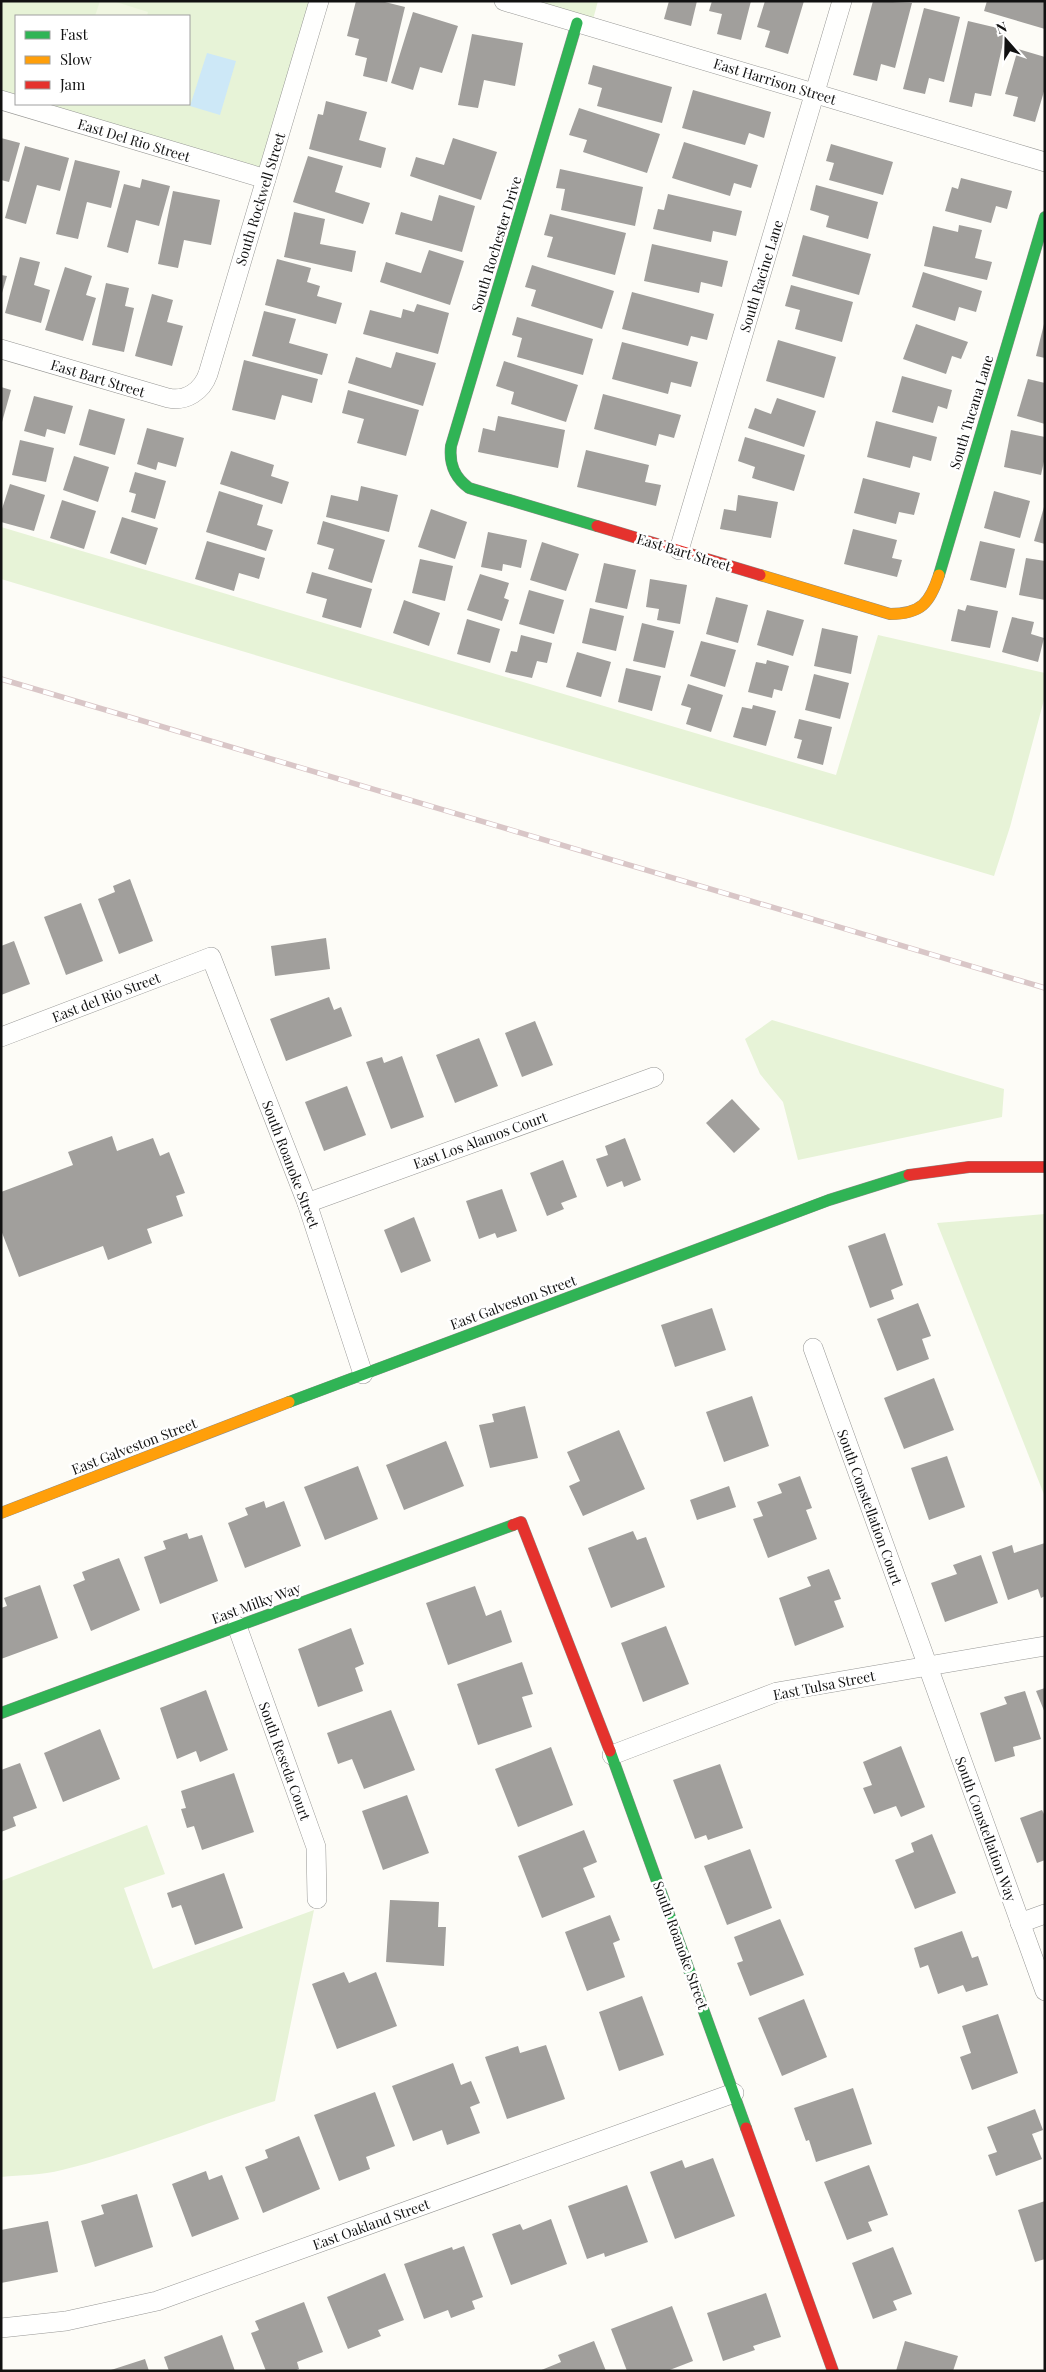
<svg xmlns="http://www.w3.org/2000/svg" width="1046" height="2372" viewBox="0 0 1046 2372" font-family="'Playfair Display',serif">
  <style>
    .green { fill: #e7f3d7; fill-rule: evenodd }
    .pitch { fill: #f0f6e1 }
    .water { fill: #cde8f7 }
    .building { fill: #a19f9c }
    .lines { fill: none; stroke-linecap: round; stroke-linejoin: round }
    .street-casing { stroke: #979795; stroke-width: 20 }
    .fast-casing { stroke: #8e8d8b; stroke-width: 12 }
    .slow-casing { stroke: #8e8d8b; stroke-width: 12 }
    .jam-casing { stroke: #8e8d8b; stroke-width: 12 }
    .street { stroke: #fffffe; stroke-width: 19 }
    .fast { stroke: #30b455; stroke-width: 11 }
    .slow { stroke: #ff9f0a; stroke-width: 11 }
    .jam { stroke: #e5322d; stroke-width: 11 }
    .rail-casing { stroke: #d9c6c7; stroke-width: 5.5 }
    .rail { stroke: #fff; stroke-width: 4; stroke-dasharray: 11; stroke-linecap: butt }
    .labels { text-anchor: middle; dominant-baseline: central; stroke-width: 5; stroke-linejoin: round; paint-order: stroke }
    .street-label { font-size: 14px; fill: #111; stroke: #fff }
  </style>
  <rect width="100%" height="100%" fill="#fdfcf7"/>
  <g class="green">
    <path d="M1,1H319L266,179L1,100ZM16,16H189V104H16Z"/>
    <polygon points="504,1 598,1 591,27"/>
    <polygon points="1,527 836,775 878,635 1045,673 1045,696 1010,827 994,876 1,579"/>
    <polygon points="772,1020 1004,1089 1002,1117 798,1160 783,1102 760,1074 745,1039"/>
    <polygon points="1045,1214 1045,1497 937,1223"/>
    <path d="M147,1825L165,1874L124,1888L153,1969L314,1910L275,2101C204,2123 134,2153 62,2170C42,2175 21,2175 1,2177V1881Z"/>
  </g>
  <polygon class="pitch" points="100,1 113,1 148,12 147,16 95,16"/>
  <polygon class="water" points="207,53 236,61 220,115 190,106"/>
  <g class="building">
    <polygon points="356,1 381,1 405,7 387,82 363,76 367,58 355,55 359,39 347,36"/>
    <polygon points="669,1 697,1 691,26 664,19"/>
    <polygon points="712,1 751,1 741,40 717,34 722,14 709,11"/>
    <polygon points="765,1 804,1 788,54 765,47 770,31 757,27"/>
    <polygon points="873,1 912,3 895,68 881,64 877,81 853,75"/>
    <polygon points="987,1 1045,1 1045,29 984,11"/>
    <polygon points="924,8 960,17 944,82 929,78 925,94 903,89"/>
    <polygon points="413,12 458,26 442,73 420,67 413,90 391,83"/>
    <polygon points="968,21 1006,30 991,96 975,93 972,107 949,102"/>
    <polygon points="472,34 523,43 515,86 484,80 478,108 458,105"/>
    <polygon points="1018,49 1045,57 1045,88 1035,122 1013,116 1018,97 1005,94"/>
    <polygon points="593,65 672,87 662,123 597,106 602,88 588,84"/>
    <polygon points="693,90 771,112 764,138 749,133 745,145 682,128"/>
    <polygon points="326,101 367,112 359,140 386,148 381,168 309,149 318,114 323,115"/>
    <polygon points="579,108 660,134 647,173 583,152 587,140 569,135"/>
    <polygon points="1,138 20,143 9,182 1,180"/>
    <polygon points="453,138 497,152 481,200 410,176 416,157 444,165"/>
    <polygon points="684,142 758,165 751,188 734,183 730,196 672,178"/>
    <polygon points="831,144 893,162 883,195 829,180 834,163 826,161"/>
    <polygon points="25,146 69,158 60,191 37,185 26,224 5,218"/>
    <polygon points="308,156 343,166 335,192 370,203 363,224 293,202"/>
    <polygon points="75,160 120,171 111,208 87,202 78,239 56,234"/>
    <polygon points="560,169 643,187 635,226 561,210 565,189 556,188"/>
    <polygon points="961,178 1012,191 1007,209 996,206 991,223 945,211 952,187 958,189"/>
    <polygon points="142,179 170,186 159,226 136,220 128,253 107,247 124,184 140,188"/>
    <polygon points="816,185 878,202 868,239 826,227 829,216 810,210"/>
    <polygon points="173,191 220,200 211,245 184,240 178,268 158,264"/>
    <polygon points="668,194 742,211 736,236 713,231 711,242 653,229 658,209 664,210"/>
    <polygon points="439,195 475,206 462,252 395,234 401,212 432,221"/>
    <polygon points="294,212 325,219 320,244 356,251 352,272 284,257"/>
    <polygon points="550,214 626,233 615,275 547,257 553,237 544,235"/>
    <polygon points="959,225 982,230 975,258 992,262 987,280 924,266 933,226 958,232"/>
    <polygon points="803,235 871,254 859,295 792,276"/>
    <polygon points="652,244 728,261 722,287 701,282 699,293 644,281"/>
    <polygon points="429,250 464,261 450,305 380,282 386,262 421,273"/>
    <polygon points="20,257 40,262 34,285 50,290 41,323 5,313"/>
    <polygon points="277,259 311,268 307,282 320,286 317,296 342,303 336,324 265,305"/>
    <polygon points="532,265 614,291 602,329 531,306 536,290 525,287"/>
    <polygon points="65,267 92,276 86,295 96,298 83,341 45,330"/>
    <polygon points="923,272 982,291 976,312 959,307 955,321 912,307"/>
    <polygon points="1,275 7,276 2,293 1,293"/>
    <polygon points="106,283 129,288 125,306 134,308 124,352 92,345"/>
    <polygon points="791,285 853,302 842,342 795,329 800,310 785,306"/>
    <polygon points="632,292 714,314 707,340 691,336 688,346 622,329"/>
    <polygon points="152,294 173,300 167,322 183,326 172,366 135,356"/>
    <polygon points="417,304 449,313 438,354 363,334 370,310 401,318 403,309 414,312"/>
    <polygon points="264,311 296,319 289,343 328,354 322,375 252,356"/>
    <polygon points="517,317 593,339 583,375 517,357 522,338 512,335"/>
    <polygon points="916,324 968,342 961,359 952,356 946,374 903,359"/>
    <polygon points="1044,324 1045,324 1045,358 1036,356"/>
    <polygon points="778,340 836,357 824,398 766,381"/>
    <polygon points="622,342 698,362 691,387 671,382 668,394 612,379"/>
    <polygon points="396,352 436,363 423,406 348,383 356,357 391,368"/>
    <polygon points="244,360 318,379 312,403 282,395 275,420 232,410"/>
    <polygon points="504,361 578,385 566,422 511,404 514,392 496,386"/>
    <polygon points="902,376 952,390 947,409 938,406 933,423 892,412"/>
    <polygon points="1028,379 1045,383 1045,424 1017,416"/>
    <polygon points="1,387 11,390 2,422 1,422"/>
    <polygon points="348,390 419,410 406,456 357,443 364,419 342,413"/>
    <polygon points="603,394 681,415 674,438 659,434 656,446 594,429"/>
    <polygon points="34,396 73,406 65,434 47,429 45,437 24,431"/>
    <polygon points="777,398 816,411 804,447 748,428 755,408 771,414"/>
    <polygon points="89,409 125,419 115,455 79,445"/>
    <polygon points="498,416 565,430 558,468 478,452 483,428 495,431"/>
    <polygon points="876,421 937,437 931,461 913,456 910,468 867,457"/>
    <polygon points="147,428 184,438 176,467 158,462 156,470 137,464"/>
    <polygon points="1011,430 1045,437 1045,457 1041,475 1004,467"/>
    <polygon points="745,437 805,455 794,491 752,478 755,467 738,461"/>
    <polygon points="20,440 54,448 46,482 12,475"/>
    <polygon points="586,450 649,465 645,482 661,485 656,506 577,487"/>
    <polygon points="231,451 274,465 271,476 289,482 282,504 220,484"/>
    <polygon points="74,456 109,467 98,502 63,490"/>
    <polygon points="135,472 166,481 155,519 131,512 136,494 129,492"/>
    <polygon points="863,478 920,493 914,515 899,512 896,524 854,513"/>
    <polygon points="10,484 45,495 34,531 1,522 1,512"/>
    <polygon points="361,486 398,495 389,532 326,517 331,495 358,501"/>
    <polygon points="219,491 263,505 257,525 273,530 266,551 206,532"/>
    <polygon points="994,491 1030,501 1020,538 984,528"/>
    <polygon points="738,495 778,502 771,538 720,529 724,509 736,511"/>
    <polygon points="62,500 96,511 84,549 50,538"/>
    <polygon points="1044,507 1045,508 1045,544 1034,541"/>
    <polygon points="431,509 467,522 455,559 418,547"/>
    <polygon points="122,517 158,528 146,565 110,553"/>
    <polygon points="323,521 385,540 372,583 328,569 334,549 317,544"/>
    <polygon points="853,529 897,540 892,558 902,560 897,577 844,564"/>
    <polygon points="488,532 527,540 521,568 503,564 502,571 481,567"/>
    <polygon points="207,541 265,558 259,579 239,573 234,591 195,579"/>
    <polygon points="980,541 1015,549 1006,588 970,580"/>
    <polygon points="542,542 579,554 566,591 530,580"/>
    <polygon points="1026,558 1045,561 1045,600 1019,595"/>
    <polygon points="420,559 453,566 445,601 412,593"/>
    <polygon points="604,563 636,570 627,609 595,602"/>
    <polygon points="312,572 372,589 361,628 322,617 327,599 306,593"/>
    <polygon points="480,574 509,583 504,598 509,600 502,621 467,610"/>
    <polygon points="650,579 687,585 680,624 657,620 659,609 646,607"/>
    <polygon points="529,590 564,600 554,634 519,624"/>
    <polygon points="716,597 748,605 738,643 706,634"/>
    <polygon points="404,600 440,613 429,646 393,633"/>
    <polygon points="967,605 998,611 990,648 951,641 958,609 965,611"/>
    <polygon points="590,608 624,616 616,651 582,643"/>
    <polygon points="767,610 804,620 793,656 757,645"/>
    <polygon points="1012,617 1034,622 1031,634 1044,638 1038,662 1002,652"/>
    <polygon points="467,619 500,629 490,663 457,654"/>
    <polygon points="642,623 674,631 665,668 633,661"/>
    <polygon points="822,628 858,636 851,674 814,666"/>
    <polygon points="521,635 552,643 547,663 537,661 532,678 505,672 511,651 517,652"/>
    <polygon points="701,641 736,650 725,687 690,676"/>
    <polygon points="577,652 611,662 601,697 566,687"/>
    <polygon points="767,660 789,666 782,691 774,689 772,698 748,692 756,662 766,664"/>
    <polygon points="626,668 661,676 652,711 618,702"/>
    <polygon points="814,674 849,683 840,719 805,710"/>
    <polygon points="688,684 723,695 711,732 686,724 691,708 681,705"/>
    <polygon points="753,705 776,711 766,746 733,737 742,707 752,709"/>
    <polygon points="799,719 832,727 823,765 797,758 802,740 794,738"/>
    <polygon points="130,879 153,941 119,954 98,899 115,892 113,886"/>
    <polygon points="81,903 103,961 66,975 44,917"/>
    <polygon points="326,938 330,969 275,976 271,946"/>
    <polygon points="14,941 30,984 1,995 1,946"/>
    <polygon points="329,997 334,1010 341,1007 352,1036 286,1061 270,1019"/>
    <polygon points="535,1021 553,1065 522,1077 505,1033"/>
    <polygon points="479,1038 498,1086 455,1103 436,1055"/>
    <polygon points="402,1056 424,1117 391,1129 366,1062 382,1057 384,1063"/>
    <polygon points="347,1086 366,1135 324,1151 305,1102"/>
    <polygon points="732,1099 760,1129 734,1153 706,1123"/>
    <polygon points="112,1136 117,1151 153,1138 160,1156 169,1152 185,1193 176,1196 183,1216 147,1229 152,1243 108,1260 103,1246 19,1277 1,1230 1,1192 73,1165 68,1152"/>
    <polygon points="625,1138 641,1180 624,1187 622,1181 607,1187 596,1159 608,1155 605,1146"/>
    <polygon points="563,1160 577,1197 561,1203 564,1209 547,1216 530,1173"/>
    <polygon points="502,1189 517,1231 497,1238 495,1233 479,1239 466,1201"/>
    <polygon points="414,1217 431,1261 401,1273 384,1230"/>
    <polygon points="885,1233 903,1285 891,1290 894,1299 870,1308 848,1246"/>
    <polygon points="918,1303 931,1336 922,1339 929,1359 897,1371 877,1319"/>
    <polygon points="712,1308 726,1350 675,1367 661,1325"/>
    <polygon points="934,1378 954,1430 904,1449 884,1398"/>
    <polygon points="752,1396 769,1446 724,1462 706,1412"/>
    <polygon points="525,1406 538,1458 490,1468 479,1425 494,1422 492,1414"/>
    <polygon points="619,1430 645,1489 583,1516 569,1486 580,1481 567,1452"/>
    <polygon points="446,1441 464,1486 404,1510 386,1465"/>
    <polygon points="947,1456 965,1507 929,1520 911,1468"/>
    <polygon points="358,1466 378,1519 325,1540 304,1487"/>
    <polygon points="800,1476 812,1508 806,1510 817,1539 768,1558 753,1519 763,1516 757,1502 782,1493 778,1484"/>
    <polygon points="729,1486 736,1507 697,1520 690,1500"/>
    <polygon points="264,1501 266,1508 284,1501 301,1546 245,1568 228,1523 248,1515 245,1508"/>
    <polygon points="633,1531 637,1540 646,1537 665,1587 611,1608 588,1548"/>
    <polygon points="187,1533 189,1539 202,1535 218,1581 160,1604 144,1557 166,1549 163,1541"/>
    <polygon points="1045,1543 1045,1596 1041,1598 1038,1589 1008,1600 992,1552 1012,1545 1014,1553"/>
    <polygon points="981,1555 998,1603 945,1622 931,1583 957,1574 953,1565"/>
    <polygon points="119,1558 140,1610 91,1631 73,1585 85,1580 82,1572"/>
    <polygon points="829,1569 841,1599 834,1601 844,1627 795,1646 779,1598 811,1586 807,1577"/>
    <polygon points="40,1585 58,1638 1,1659 1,1608 7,1606 4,1598"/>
    <polygon points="475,1586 486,1616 501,1610 512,1642 448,1665 426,1603"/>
    <polygon points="666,1626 689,1684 643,1702 621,1643"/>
    <polygon points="351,1628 364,1664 355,1668 363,1691 318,1707 298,1649"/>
    <polygon points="522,1662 533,1694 522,1697 532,1727 478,1745 457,1684"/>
    <polygon points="1045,1688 1045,1713 1036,1691"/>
    <polygon points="206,1690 228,1750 200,1762 196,1751 177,1759 160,1708"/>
    <polygon points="1025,1691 1041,1739 1013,1747 1015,1756 995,1762 980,1713 1007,1704 1004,1697"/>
    <polygon points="391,1710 415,1770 364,1789 352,1759 338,1764 327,1733"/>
    <polygon points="100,1729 120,1779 63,1802 44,1753"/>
    <polygon points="901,1746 925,1807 901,1817 896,1806 874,1814 863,1788 872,1785 863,1762"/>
    <polygon points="551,1747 573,1805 518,1827 495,1769"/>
    <polygon points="20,1763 37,1808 13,1817 16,1826 1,1832 1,1770"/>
    <polygon points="720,1764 743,1828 708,1840 706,1835 695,1839 673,1780"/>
    <polygon points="234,1773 254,1832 202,1850 194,1826 187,1828 181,1809 186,1808 181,1791"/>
    <polygon points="407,1795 429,1853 383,1870 362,1811"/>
    <polygon points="1042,1810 1045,1816 1045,1860 1037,1863 1020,1818"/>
    <polygon points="584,1830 597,1862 583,1868 595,1897 542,1918 518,1856"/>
    <polygon points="932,1834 956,1893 915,1909 895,1860 914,1852 911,1843"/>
    <polygon points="750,1849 772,1908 727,1925 704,1866"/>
    <polygon points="224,1873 243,1928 195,1945 181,1905 172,1908 167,1893"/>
    <polygon points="390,1900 439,1902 438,1927 446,1927 444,1966 386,1962"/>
    <polygon points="610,1915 620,1940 613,1943 625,1977 587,1991 565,1932"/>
    <polygon points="780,1919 804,1975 750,1996 737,1963 743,1961 734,1937"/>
    <polygon points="962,1931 972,1958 978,1956 988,1985 966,1992 963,1985 938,1994 928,1965 920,1968 914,1948"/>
    <polygon points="344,1972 349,1983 376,1972 397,2026 337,2049 312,1984"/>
    <polygon points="642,1996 664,2055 619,2071 599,2012"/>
    <polygon points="804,1999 827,2057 782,2076 758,2018"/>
    <polygon points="998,2014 1018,2073 972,2090 960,2057 971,2053 962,2026"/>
    <polygon points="546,2045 565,2099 507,2119 485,2057 518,2046 520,2053"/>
    <polygon points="453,2063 461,2085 471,2081 480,2103 470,2107 480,2133 447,2145 442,2130 413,2141 392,2086"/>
    <polygon points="853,2088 872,2144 816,2162 809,2140 806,2141 794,2108"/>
    <polygon points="375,2092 395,2146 366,2157 370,2169 339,2181 314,2115"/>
    <polygon points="1035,2109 1043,2130 1032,2134 1042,2159 996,2176 988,2155 997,2152 987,2127"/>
    <polygon points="299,2136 320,2189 263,2213 245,2167 268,2158 265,2150"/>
    <polygon points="713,2158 735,2216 675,2239 650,2172 682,2160 685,2168"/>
    <polygon points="869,2165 888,2215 868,2222 872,2231 847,2240 824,2182"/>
    <polygon points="206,2171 209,2180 222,2175 239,2219 192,2237 172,2184"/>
    <polygon points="627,2185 648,2242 605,2257 604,2253 587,2259 568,2206"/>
    <polygon points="137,2194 153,2247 95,2267 81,2221 104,2214 101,2205"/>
    <polygon points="1045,2201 1045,2259 1035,2262 1018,2210"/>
    <polygon points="551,2219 567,2264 511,2285 492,2234 520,2224 523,2230"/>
    <polygon points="48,2221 58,2272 1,2283 1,2230"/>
    <polygon points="464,2246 483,2297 472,2301 475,2309 451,2318 448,2310 424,2319 404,2264 452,2247 453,2250"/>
    <polygon points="893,2247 912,2294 893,2301 897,2310 873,2319 852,2263"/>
    <polygon points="385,2273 404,2320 378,2330 381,2336 348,2349 327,2297"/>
    <polygon points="766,2293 781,2337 753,2346 755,2350 723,2361 707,2313"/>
    <polygon points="304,2302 323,2352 297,2362 299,2369 294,2371 266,2371 251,2333 259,2330 255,2321"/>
    <polygon points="672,2306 693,2361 667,2371 627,2371 611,2329"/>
    <polygon points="222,2335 235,2371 169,2371 164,2357"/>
    <polygon points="594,2341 606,2371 539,2371 561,2362 558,2355"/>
    <polygon points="905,2341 958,2356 953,2371 896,2371"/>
    <polygon points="145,2359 149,2371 111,2371 111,2370"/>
  </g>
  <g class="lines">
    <defs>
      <g id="street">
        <polyline points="504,1 1045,162"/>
        <polyline points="1,100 266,179"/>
        <path d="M1,349L168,398C186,402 202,391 208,374L319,1"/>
        <polyline points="679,550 842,1"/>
        <polyline points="1,1037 211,957 307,1203 363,1374"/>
        <polyline points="307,1203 654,1077"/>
        <polyline points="813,1348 1045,1991"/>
        <polyline points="237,1626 316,1847 317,1899"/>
        <polyline points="612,1755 777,1692 1045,1646"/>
        <polyline points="1020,1923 1045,1914"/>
        <polyline points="1,2328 66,2321 157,2301 734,2093"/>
      </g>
      <g id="fast">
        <path d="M577,23L451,446C449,464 454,477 469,488L597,526"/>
        <polyline points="939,575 1045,217"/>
        <polyline points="289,1402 829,1200 909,1175"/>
        <polyline points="1,1713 513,1525"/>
        <polyline points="610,1751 746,2128"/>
      </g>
      <g id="slow">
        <path d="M760,575L890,614C921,614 930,603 939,575"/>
        <polyline points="1,1513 289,1402"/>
      </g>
      <g id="jam">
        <polyline points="597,526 760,575"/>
        <polyline points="909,1175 969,1167 1045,1167"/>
        <polyline points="513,1525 521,1522 610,1751"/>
        <polyline points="746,2128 833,2371"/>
      </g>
    </defs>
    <use href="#street" class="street-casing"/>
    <use href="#fast" class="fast-casing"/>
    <use href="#slow" class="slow-casing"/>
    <use href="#jam" class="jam-casing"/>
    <use href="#street" class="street"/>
    <use href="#fast" class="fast"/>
    <use href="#slow" class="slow"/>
    <use href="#jam" class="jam"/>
    <defs>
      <polyline id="rail" points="1,679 1045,988"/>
    </defs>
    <use href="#rail" class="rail-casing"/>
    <use href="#rail" class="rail"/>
  </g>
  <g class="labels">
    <g class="street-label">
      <text transform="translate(775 81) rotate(17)">East Harrison Street</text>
      <text transform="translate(134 140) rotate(17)">East Del Rio Street</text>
      <text transform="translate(260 199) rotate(-73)">South Rockwell Street</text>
      <text transform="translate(496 244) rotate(-73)">South Rochester Drive</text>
      <text transform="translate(761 276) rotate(-73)">South Racine Lane</text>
      <text transform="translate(98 378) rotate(17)">East Bart Street</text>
      <text transform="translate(971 412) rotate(-73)">South Tucana Lane</text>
      <text transform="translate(684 552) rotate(17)">East Bart Street</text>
      <text transform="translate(106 997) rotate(-21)">East del Rio Street</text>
      <text transform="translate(480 1140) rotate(-20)">East Los Alamos Court</text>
      <text transform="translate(291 1164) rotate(69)">South Roanoke Street</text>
      <text transform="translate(513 1302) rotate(-20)">East Galveston Street</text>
      <text transform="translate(134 1446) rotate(-21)">East Galveston Street</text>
      <text transform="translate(870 1507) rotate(70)">South Constellation Court</text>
      <text transform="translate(256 1603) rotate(-20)">East Milky Way</text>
      <text transform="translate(824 1685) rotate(-11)">East Tulsa Street</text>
      <text transform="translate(285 1761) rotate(70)">South Reseda Court</text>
      <text transform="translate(986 1829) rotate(70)">South Constellation Way</text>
      <text transform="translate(681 1945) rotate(70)">South Roanoke Street</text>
      <text transform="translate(371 2224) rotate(-20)">East Oakland Street</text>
    </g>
  </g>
  <rect width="1046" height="2372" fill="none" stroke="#111111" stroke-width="5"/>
  <rect x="15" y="15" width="175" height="90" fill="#ffffff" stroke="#a0a0a0"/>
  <rect x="25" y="31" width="25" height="8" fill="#30b455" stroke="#a0a0a0"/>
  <text x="60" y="40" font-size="15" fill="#111111">Fast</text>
  <rect x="25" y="56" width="25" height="8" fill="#ff9f0a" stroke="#a0a0a0"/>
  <text x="60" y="65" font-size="15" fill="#111111">Slow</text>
  <rect x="25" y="81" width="25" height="8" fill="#e5322d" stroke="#a0a0a0"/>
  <text x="60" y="90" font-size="15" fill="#111111">Jam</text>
  <g transform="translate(1006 40) rotate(340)" stroke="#ffffff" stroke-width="4" paint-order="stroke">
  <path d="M0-4L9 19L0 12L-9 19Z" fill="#111111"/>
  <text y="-8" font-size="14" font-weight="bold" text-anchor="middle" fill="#111111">N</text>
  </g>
</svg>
